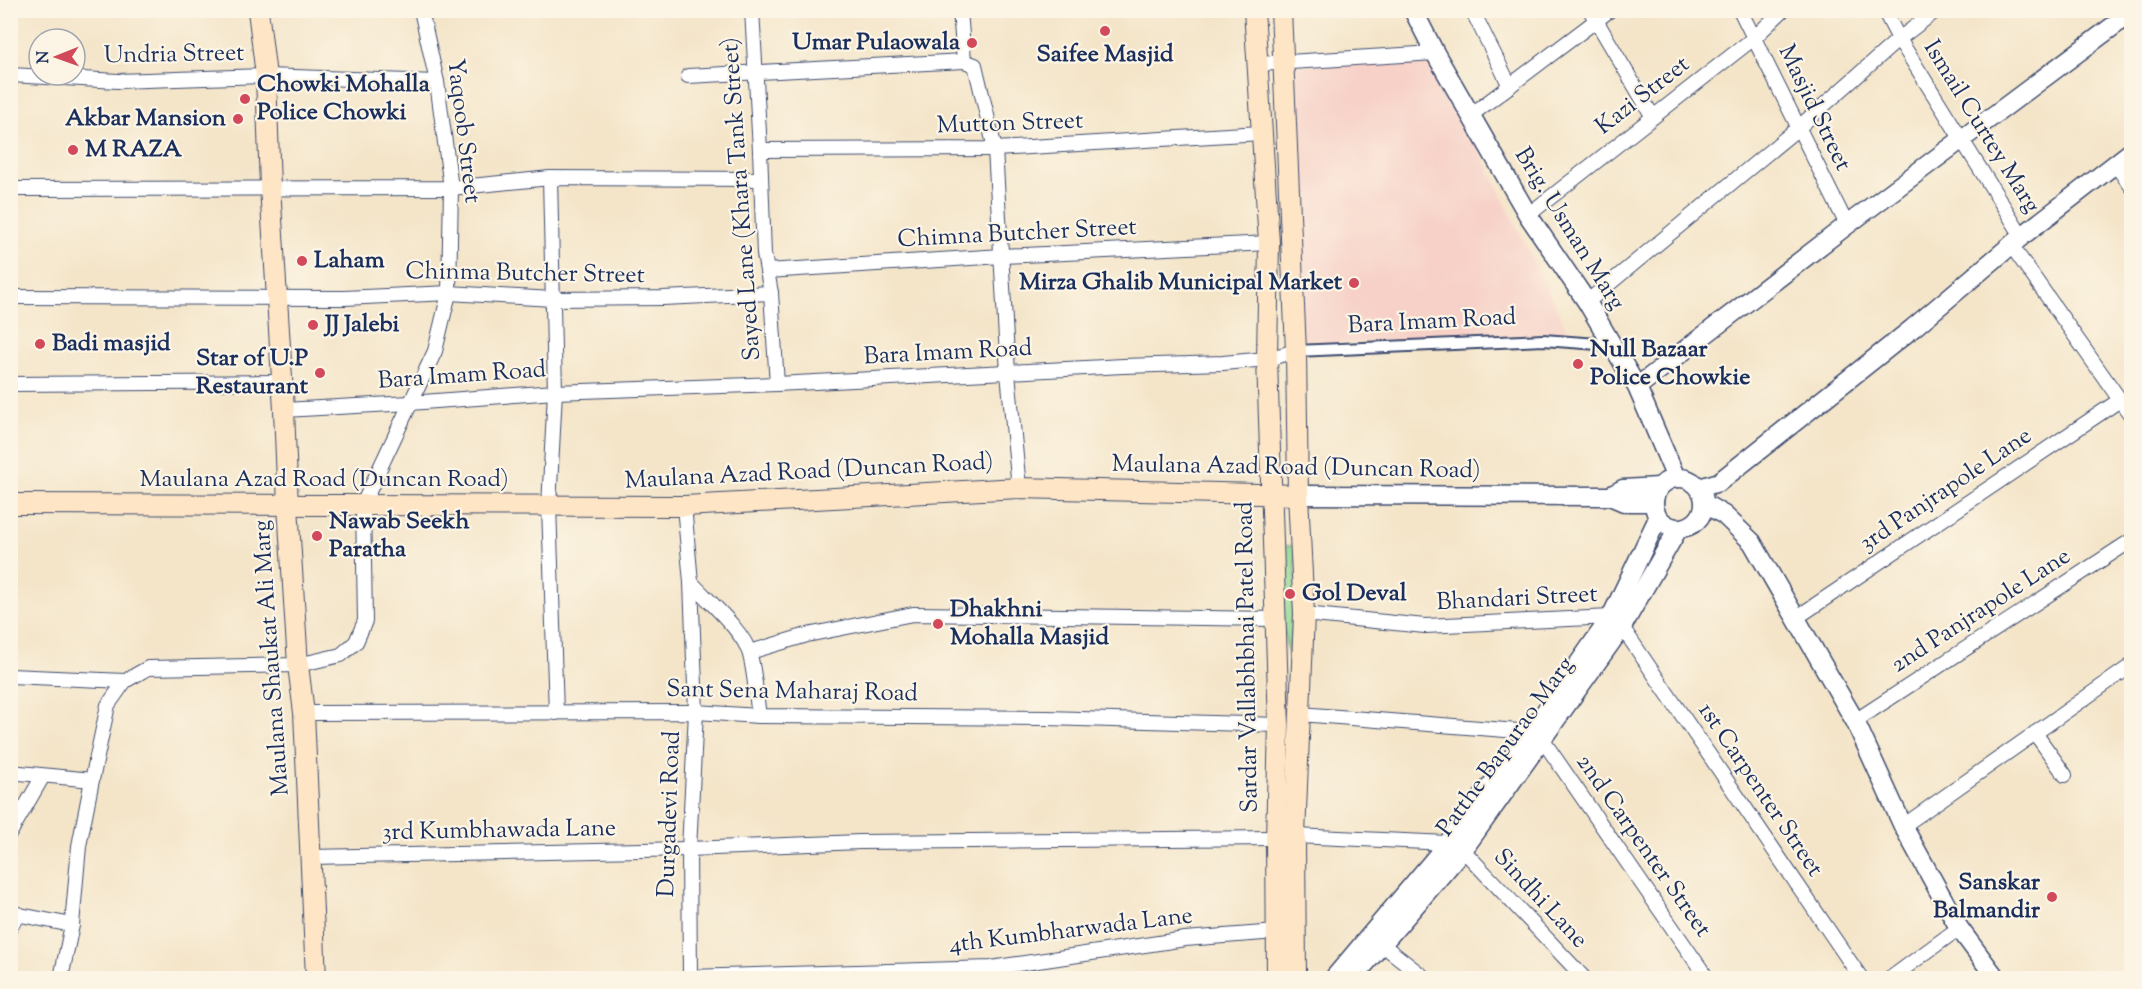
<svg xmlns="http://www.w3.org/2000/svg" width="2142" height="989" viewBox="0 0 2142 989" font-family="'Sorts Mill Goudy',serif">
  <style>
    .built { fill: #f7d1c8 }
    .green { fill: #8ed58f; stroke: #548276; stroke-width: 1.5 }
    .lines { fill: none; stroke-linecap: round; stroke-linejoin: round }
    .pedestrian-casing { stroke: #3c4a6e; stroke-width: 14 }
    .minor-casing { stroke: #3c4a6e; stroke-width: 16 }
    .tertiary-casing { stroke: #3c4a6e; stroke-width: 21 }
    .secondary-casing { stroke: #3c4a6e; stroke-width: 22 }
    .pedestrian { stroke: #fff; stroke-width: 10 }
    .minor { stroke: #fff; stroke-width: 14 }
    .tertiary { stroke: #fff; stroke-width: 18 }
    .secondary { stroke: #fee5c5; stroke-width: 20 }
    .poi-dot { fill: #d1495b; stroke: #fcf5e5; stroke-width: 2 }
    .labels { text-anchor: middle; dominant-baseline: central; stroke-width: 4.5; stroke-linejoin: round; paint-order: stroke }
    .poi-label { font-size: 24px; font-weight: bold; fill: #1b2f5e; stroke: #fcf5e5; text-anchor: start }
    .street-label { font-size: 24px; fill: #1b2f5e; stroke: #fcf5e5 }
  </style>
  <rect width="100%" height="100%" fill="#fcf5e5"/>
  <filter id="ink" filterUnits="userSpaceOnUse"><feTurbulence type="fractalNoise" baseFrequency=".0167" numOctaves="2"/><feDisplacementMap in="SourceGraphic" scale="12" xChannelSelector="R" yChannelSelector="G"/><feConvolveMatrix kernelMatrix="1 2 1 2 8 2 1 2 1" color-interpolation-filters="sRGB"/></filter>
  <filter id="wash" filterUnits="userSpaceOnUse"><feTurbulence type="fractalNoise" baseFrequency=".008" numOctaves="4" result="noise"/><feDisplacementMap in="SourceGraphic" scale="24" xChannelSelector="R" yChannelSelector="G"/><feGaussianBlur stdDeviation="1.35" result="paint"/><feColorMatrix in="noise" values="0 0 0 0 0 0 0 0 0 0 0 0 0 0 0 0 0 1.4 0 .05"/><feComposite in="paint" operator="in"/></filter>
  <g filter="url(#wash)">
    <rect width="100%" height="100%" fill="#f4e5c9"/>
    <polygon class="built" points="1435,59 1569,334 1292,346 1282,66"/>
    <polygon class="green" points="1283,546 1296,546 1297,628 1289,657 1283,628"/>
  </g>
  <g filter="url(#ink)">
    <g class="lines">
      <defs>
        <polyline id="pedestrian" points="1296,351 1543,340 1612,345"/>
        <g id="minor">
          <polyline points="752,10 760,150 764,254 771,293 777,384"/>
          <polyline points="960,10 964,61 975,65 995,149 1008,373 1019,488"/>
          <polyline points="1472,10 1510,86"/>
          <polyline points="1590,10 1653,117"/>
          <polyline points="1740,10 1847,225"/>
          <polyline points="1884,10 1899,39 2022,236"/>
          <polyline points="1257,64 1435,53"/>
          <polyline points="10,75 118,81 266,76 437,82"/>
          <polyline points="688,76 964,61"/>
          <polyline points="1471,115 1610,10"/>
          <polyline points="760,150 995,149 1261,133"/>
          <polyline points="2115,164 2132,187"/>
          <polyline points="550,178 555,392 549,506 556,713"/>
          <polyline points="10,189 451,188 550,178 761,179"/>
          <polyline points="1528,215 1754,38 1783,10"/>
          <polyline points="2011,245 2132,417"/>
          <polyline points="767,271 1002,256 1269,243"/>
          <polyline points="10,297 344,298 449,293 553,299 663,298 771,293"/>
          <polyline points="1587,302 1798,128 1899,39 1937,10"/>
          <polyline points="10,384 283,382"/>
          <polyline points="284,410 410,403 555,392 777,384 1123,366 1223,363 1267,359 1296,351"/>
          <polyline points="684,506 691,582 696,712 689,849 690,978"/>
          <path d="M691,582C707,600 745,632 750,655C755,674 756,696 759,716"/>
          <polyline points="1304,614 1425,626 1611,617 1622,627 1861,978"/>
          <polyline points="1796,618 2120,400"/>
          <polyline points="750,652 807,635 913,614 1276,619"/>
          <polyline points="10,676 125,681"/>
          <polyline points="304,713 696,712 759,716 1047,718 1279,725"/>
          <polyline points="1300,714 1531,732 1542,739 1707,978"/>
          <polyline points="1855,721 2132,540"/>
          <polyline points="2035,733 2065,775"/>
          <polyline points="10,772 92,780"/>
          <polyline points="1903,826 2132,665"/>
          <polyline points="10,833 43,776"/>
          <polyline points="1295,836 1448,843 1463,850 1584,978"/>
          <polyline points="310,857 689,849 860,842 1276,838"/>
          <polyline points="10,913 72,925"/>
          <polyline points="10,928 18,914"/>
          <polyline points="1375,939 1425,978"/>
          <polyline points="690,977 991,968 1185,939 1277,932"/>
          <polyline points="61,978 72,925 79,846 92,780 108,705 125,681 148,668 298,665 341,655 356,642 365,621 363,504 435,351 449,293 451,188 437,82 421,10"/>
          <polyline points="1891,978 1959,928"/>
        </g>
        <g id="tertiary">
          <polyline points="1413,10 1435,53 1528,215 1587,302 1637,387 1676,478"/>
          <polyline points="1637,387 1847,225 2132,12"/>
          <circle cx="1679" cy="503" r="25"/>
          <polyline points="1699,488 1719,482 1913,328 2022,236 2132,151"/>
          <polyline points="1298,495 1610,496"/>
          <polyline points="1654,502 1624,502 1610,496 1623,489 1659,487"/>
          <polyline points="1705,504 1724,515 1752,542 1855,721 1903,826 1959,928 1996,978"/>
          <polyline points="1334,978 1448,843 1531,732 1611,617 1658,518"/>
          <polyline points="1353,978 1463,850 1622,627 1678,529"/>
        </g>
        <g id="secondary">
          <polyline points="258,10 266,76 270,187 284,410 288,506 298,665 304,713 316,978"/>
          <polyline points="1254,10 1269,243 1267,359 1279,725 1276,838 1277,978"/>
          <polyline points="1281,10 1296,351 1298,495 1304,614 1295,836 1296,978"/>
          <polyline points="10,504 684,506 1019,488 1298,495"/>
        </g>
      </defs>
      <use href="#pedestrian" class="pedestrian-casing"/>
      <use href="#minor" class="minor-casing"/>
      <use href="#tertiary" class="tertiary-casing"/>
      <use href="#secondary" class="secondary-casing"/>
      <use href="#pedestrian" class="pedestrian"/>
      <use href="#minor" class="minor"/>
      <use href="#tertiary" class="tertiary"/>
      <use href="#secondary" class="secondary"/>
    </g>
  </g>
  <g class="poi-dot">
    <circle cx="1105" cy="31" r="6"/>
    <circle cx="972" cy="43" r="6"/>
    <circle cx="245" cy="99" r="6"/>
    <circle cx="238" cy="119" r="6"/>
    <circle cx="73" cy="150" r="6"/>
    <circle cx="302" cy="261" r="6"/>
    <circle cx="1354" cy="283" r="6"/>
    <circle cx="313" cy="325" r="6"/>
    <circle cx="40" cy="344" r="6"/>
    <circle cx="1578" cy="364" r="6"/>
    <circle cx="320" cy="373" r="6"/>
    <circle cx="317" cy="536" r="6"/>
    <circle cx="1290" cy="594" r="6"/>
    <circle cx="938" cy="624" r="6"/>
    <circle cx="2052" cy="897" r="6"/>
  </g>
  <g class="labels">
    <g class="poi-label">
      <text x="960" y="43" text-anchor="end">Umar Pulaowala</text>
      <text x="1105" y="55" text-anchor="middle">Saifee Masjid</text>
      <text x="257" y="85">Chowki Mohalla<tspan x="257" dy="28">Police Chowki</tspan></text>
      <text x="226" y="119" text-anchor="end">Akbar Mansion</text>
      <text x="85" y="150">M RAZA</text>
      <text x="314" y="261">Laham</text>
      <text x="1342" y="283" text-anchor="end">Mirza Ghalib Municipal Market</text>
      <text x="325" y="325">JJ Jalebi</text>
      <text x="52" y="344">Badi masjid</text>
      <text x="1590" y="350">Null Bazaar<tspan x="1590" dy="28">Police Chowkie</tspan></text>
      <text x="308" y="359" text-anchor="end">Star of U.P<tspan x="308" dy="28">Restaurant</tspan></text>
      <text x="329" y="522">Nawab Seekh<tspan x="329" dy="28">Paratha</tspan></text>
      <text x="1302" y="594">Gol Deval</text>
      <text x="950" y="610">Dhakhni<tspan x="950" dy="28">Mohalla Masjid</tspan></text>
      <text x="2040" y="883" text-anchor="end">Sanskar<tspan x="2040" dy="28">Balmandir</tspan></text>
    </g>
    <g class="street-label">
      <text transform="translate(174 55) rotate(-1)">Undria Street</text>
      <text transform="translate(1643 96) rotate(-38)">Kazi Street</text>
      <text transform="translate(1814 108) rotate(64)">Masjid Street</text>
      <text transform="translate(1010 124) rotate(-2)">Mutton Street</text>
      <text transform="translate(1981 127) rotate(58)">Ismail Curtey Marg</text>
      <text transform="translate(463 131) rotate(83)">Yaqoob Street</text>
      <text transform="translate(742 199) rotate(-94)">Sayed Lane (Khara Tank Street)</text>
      <text transform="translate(1569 229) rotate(58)">Brig. Usman Marg</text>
      <text transform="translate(1017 234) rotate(-3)">Chimna Butcher Street</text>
      <text transform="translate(525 274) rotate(1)">Chinma Butcher Street</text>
      <text transform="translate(1432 322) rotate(-3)">Bara Imam Road</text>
      <text transform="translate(948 353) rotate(-3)">Bara Imam Road</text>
      <text transform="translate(462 376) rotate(-4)">Bara Imam Road</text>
      <text transform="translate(1296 468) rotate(1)">Maulana Azad Road (Duncan Road)</text>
      <text transform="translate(809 472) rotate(-3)">Maulana Azad Road (Duncan Road)</text>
      <text x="324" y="480">Maulana Azad Road (Duncan Road)</text>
      <text transform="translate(1946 490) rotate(-34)">3rd Panjrapole Lane</text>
      <text transform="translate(1517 599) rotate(-3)">Bhandari Street</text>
      <text transform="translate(1981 611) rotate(-33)">2nd Panjrapole Lane</text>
      <text transform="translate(1248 657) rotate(-91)">Sardar Vallabhbhai Patel Road</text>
      <text transform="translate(272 658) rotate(-94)">Maulana Shaukat Ali Marg</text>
      <text transform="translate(792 692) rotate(1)">Sant Sena Maharaj Road</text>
      <text transform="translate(1506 747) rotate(-54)">Patthe Bapurao Marg</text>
      <text transform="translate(1760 790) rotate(56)">1st Carpenter Street</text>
      <text transform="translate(670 814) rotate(-88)">Durgadevi Road</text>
      <text transform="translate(499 831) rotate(-1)">3rd Kumbhawada Lane</text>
      <text transform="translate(1643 846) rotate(55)">2nd Carpenter Street</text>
      <text transform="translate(1540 899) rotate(47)">Sindhi Lane</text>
      <text transform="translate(1071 931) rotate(-7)">4th Kumbharwada Lane</text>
    </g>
  </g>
  <rect width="2142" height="989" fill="none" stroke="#fcf5e5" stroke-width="36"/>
  <g transform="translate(57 57) rotate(269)"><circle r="28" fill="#fcf5e5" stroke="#a2a6af" stroke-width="1.5"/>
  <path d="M0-4.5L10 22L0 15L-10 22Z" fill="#d1495b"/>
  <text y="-9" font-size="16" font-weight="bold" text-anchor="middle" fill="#1b2f5e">N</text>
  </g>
</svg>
